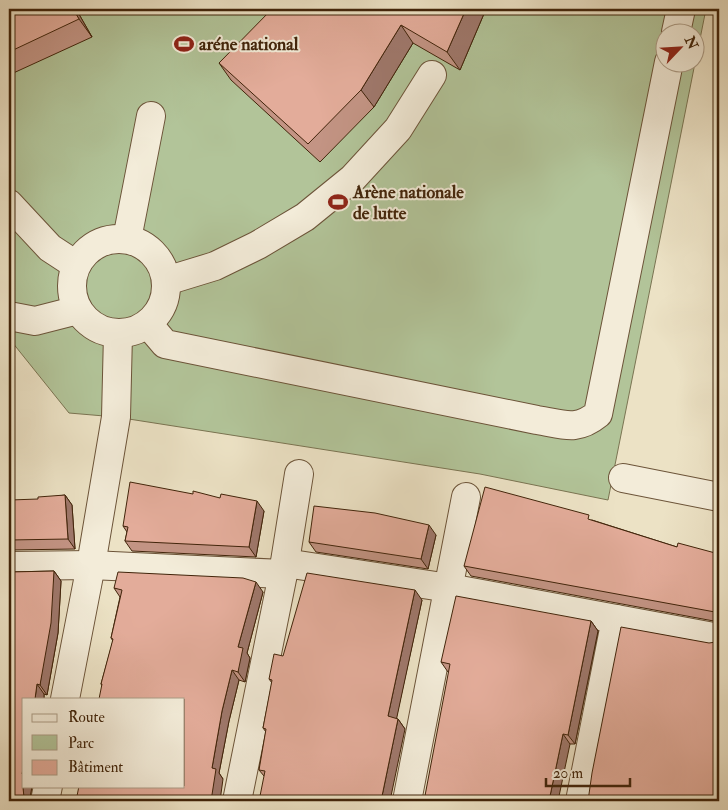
<svg xmlns="http://www.w3.org/2000/svg" width="728" height="810" viewBox="0 0 728 810" font-family="'IM FELL Double Pica',serif">
  <style>
    .green { fill: #b2c499; stroke: #7a7452 }
    .lines { fill: none; stroke-linecap: round; stroke-linejoin: round }
    .minor-casing { stroke: #6c5439; stroke-width: 30 }
    .minor { stroke: #f3ecd9; stroke-width: 28 }
    .wall { fill: #c39484; stroke: #41240a }
    .shaded-wall { fill: #9f786c; stroke: #41240a }
    .building { fill: #e3ac9a; stroke: #41240a }
    .labels { text-anchor: middle; dominant-baseline: central; stroke-width: 4; stroke-linejoin: round; paint-order: stroke }
    .poi-label { font-size: 18px; font-weight: bold; fill: #41240a; stroke: #f3ecd9; text-anchor: start }
  </style>
  <rect width="100%" height="100%" fill="#ece2c5"/>
  <filter id="stains"><feTurbulence type="fractalNoise" baseFrequency=".004" numOctaves="4"/><feColorMatrix values="0 0 0 0 .2 0 0 0 0 .09 0 0 0 0 .02 0 0 0 .5 -.17"/></filter>
  <radialGradient id="worn" r=".72"><stop offset=".6" stop-color="#630" stop-opacity="0"/><stop offset="1" stop-color="#630" stop-opacity=".3"/></radialGradient>
  <polygon class="green" points="9,9 706,9 696,59 696,32 666,32 666,62 695,63 608,500 480,474 116,417 69,413 12,342 9,341"/>
  <g class="lines">
    <defs>
      <g id="minor">
        <polyline points="676,32 681,9"/>
        <polyline points="9,204 50,248 76,265"/>
        <circle cx="119" cy="286" r="47"/>
        <polyline points="127,239 151,116"/>
        <polyline points="166,281 215,266 258,245 305,217 353,178 398,129 432,75"/>
        <polyline points="9,316 35,321 78,310"/>
        <path d="M148,324L165,344L537,420C563,424 576,432 598,414L669,62"/>
        <polyline points="623,478 719,497"/>
        <polyline points="285,563 449,588 719,638"/>
        <polyline points="9,566 91,565 283,574"/>
        <polyline points="65,699 91,565 116,417 118,334"/>
        <polyline points="45,801 48,786"/>
        <polyline points="237,801 283,574 299,474"/>
        <polyline points="407,801 466,497"/>
        <polyline points="580,801 616,619"/>
      </g>
    </defs>
    <use href="#minor" class="minor-casing"/>
    <use href="#minor" class="minor"/>
  </g>
  <g class="wall">
    <polygon points="9,9 76,9 92,37 9,75"/>
    <polygon points="486,9 460,70 413,43 374,107 320,162 231,80 219,63"/>
    <polygon points="65,495 72,505 75,549 9,550 9,518 11,518 38,499"/>
    <polygon points="264,511 256,557 132,551 125,541 127,532 123,526"/>
    <polygon points="592,520 677,547 719,554 719,622 471,576 464,566"/>
    <polygon points="436,535 428,569 316,552 309,542"/>
    <polygon points="54,571 61,581 58,633 47,695 44,694 44,699 24,699 24,786 32,786 30,798 30,801 9,801 9,572"/>
    <polygon points="114,588 263,592 247,653 250,658 245,682 239,680 229,721 219,773 223,779 102,686 101,684 113,641 111,638 120,597"/>
    <polygon points="422,600 396,719 398,719 405,729 264,776 259,770 266,732 263,728 272,683 269,679"/>
    <polygon points="591,621 598,631 575,744 570,744 448,672 441,662"/>
  </g>
  <g class="shaded-wall">
    <polygon points="73,9 76,9 92,37 79,19"/>
    <polygon points="466,9 486,9 460,70 447,52"/>
    <polygon points="401,25 413,43 374,107 361,90"/>
    <polygon points="65,495 72,505 75,549 68,539"/>
    <polygon points="257,501 264,511 256,557 249,547"/>
    <polygon points="429,525 436,535 428,569 421,559"/>
    <polygon points="54,571 61,581 58,633 47,695 40,685"/>
    <polygon points="256,582 263,592 247,653 250,658 245,682 238,672 238,647"/>
    <polygon points="415,590 422,600 395,726 388,716"/>
    <polygon points="591,621 598,631 575,744 568,735"/>
    <polygon points="232,670 239,680 229,721 219,773 223,779 220,801 211,801 212,768 222,711"/>
    <polygon points="37,684 44,694 44,699 35,699"/>
    <polygon points="398,719 405,729 390,801 381,801"/>
    <polygon points="563,734 570,744 558,801 549,801"/>
    <polygon points="719,782 719,801 716,801"/>
    <polygon points="24,783 24,786 32,786 30,798 30,801 24,801 23,788"/>
  </g>
  <g class="building">
    <polygon points="9,9 73,9 79,19 9,52"/>
    <polygon points="272,9 466,9 447,52 401,25 361,90 308,144 219,63"/>
    <polygon points="130,482 193,494 193,491 220,498 221,494 257,501 249,547 125,541 128,527 123,526"/>
    <polygon points="485,487 589,515 588,519 677,547 678,543 719,554 719,615 715,612 464,566"/>
    <polygon points="65,495 68,539 9,540 9,518 11,518 10,500 38,499 38,497"/>
    <polygon points="314,506 375,513 429,525 421,559 309,542"/>
    <polygon points="54,571 51,623 40,685 37,684 35,699 24,699 24,763 22,774 24,774 24,783 23,788 24,797 24,801 9,801 9,572"/>
    <polygon points="118,572 243,578 256,582 238,647 243,648 238,672 232,670 222,711 212,768 216,769 211,801 76,801 79,786 184,786 184,699 99,699 102,684 101,684 113,639 111,638 122,590 114,588"/>
    <polygon points="307,573 415,590 388,716 398,719 381,801 259,801 265,771 259,770 266,729 263,728 272,680 269,679 274,654 283,656"/>
    <polygon points="456,596 591,621 568,735 563,734 549,801 424,801 450,664 441,662"/>
    <polygon points="621,627 709,643 716,642 719,641 719,782 716,801 588,801 592,773"/>
  </g>
  <defs>
    <symbol id="stadium-bare" viewBox="-9 -9 18 18"><path d="M0-5a6.5 5 0 1 0 0 10a6.5 5 0 1 0 0-10ZM-3.5-1.8h7v3.6h-7Z" fill="#8f2418" stroke="#f3ecd9" stroke-width="2.5" paint-order="stroke"/></symbol>
  </defs>
  <g fill-rule="evenodd">
    <use href="#stadium-bare" x="170" y="30" width="28" height="28"/>
    <use href="#stadium-bare" x="324" y="188" width="28" height="28"/>
  </g>
  <g class="labels">
    <g class="poi-label">
      <text x="199" y="44">aréne national</text>
      <text x="353" y="192">Arène nationale<tspan x="353" dy="21">de lutte</tspan></text>
    </g>
  </g>
  <rect width="728" height="810" fill="none" stroke="#ece2c5" stroke-width="30"/>
  <rect x="10" y="10" width="708" height="790" fill="none" stroke="#41240a" stroke-width="2.5"/>
  <rect x="15" y="15" width="698" height="780" fill="none" stroke="#41240a"/>
  <rect x="22" y="698" width="162" height="90" fill="#f3ecd9" stroke="#ac9c86"/>
  <rect x="32" y="714" width="25" height="8" fill="#f3ecd9" stroke="#ac9c86"/>
  <text x="68" y="722" font-size="15" fill="#41240a">Route</text>
  <rect x="32" y="735" width="25" height="15" fill="#b2c499" stroke="#ac9c86"/>
  <text x="68" y="748" font-size="15" fill="#41240a">Parc</text>
  <rect x="32" y="760" width="25" height="15" fill="#e3ac9a" stroke="#ac9c86"/>
  <text x="68" y="772" font-size="15" fill="#41240a">Bâtiment</text>
  <g transform="translate(680 48) rotate(65)"><circle r="24" fill="#f3ecd9" stroke="#ac9c86"/>
  <path d="M0-4L9 19L0 12L-9 19Z" fill="#8f2418"/>
  <text y="-8" font-size="14" font-weight="bold" text-anchor="middle" fill="#41240a">N</text>
  </g>
  <path d="M546 778v8h84v-8" fill="none" stroke="#41240a" stroke-width="2.5"/>
  <text x="553" y="778" font-size="15" fill="#41240a" stroke="#f3ecd9" stroke-width="4" paint-order="stroke">20 m</text>
  <rect width="100%" height="100%" filter="url(#stains)"/>
  <rect width="100%" height="100%" fill="url(#worn)"/>
</svg>
